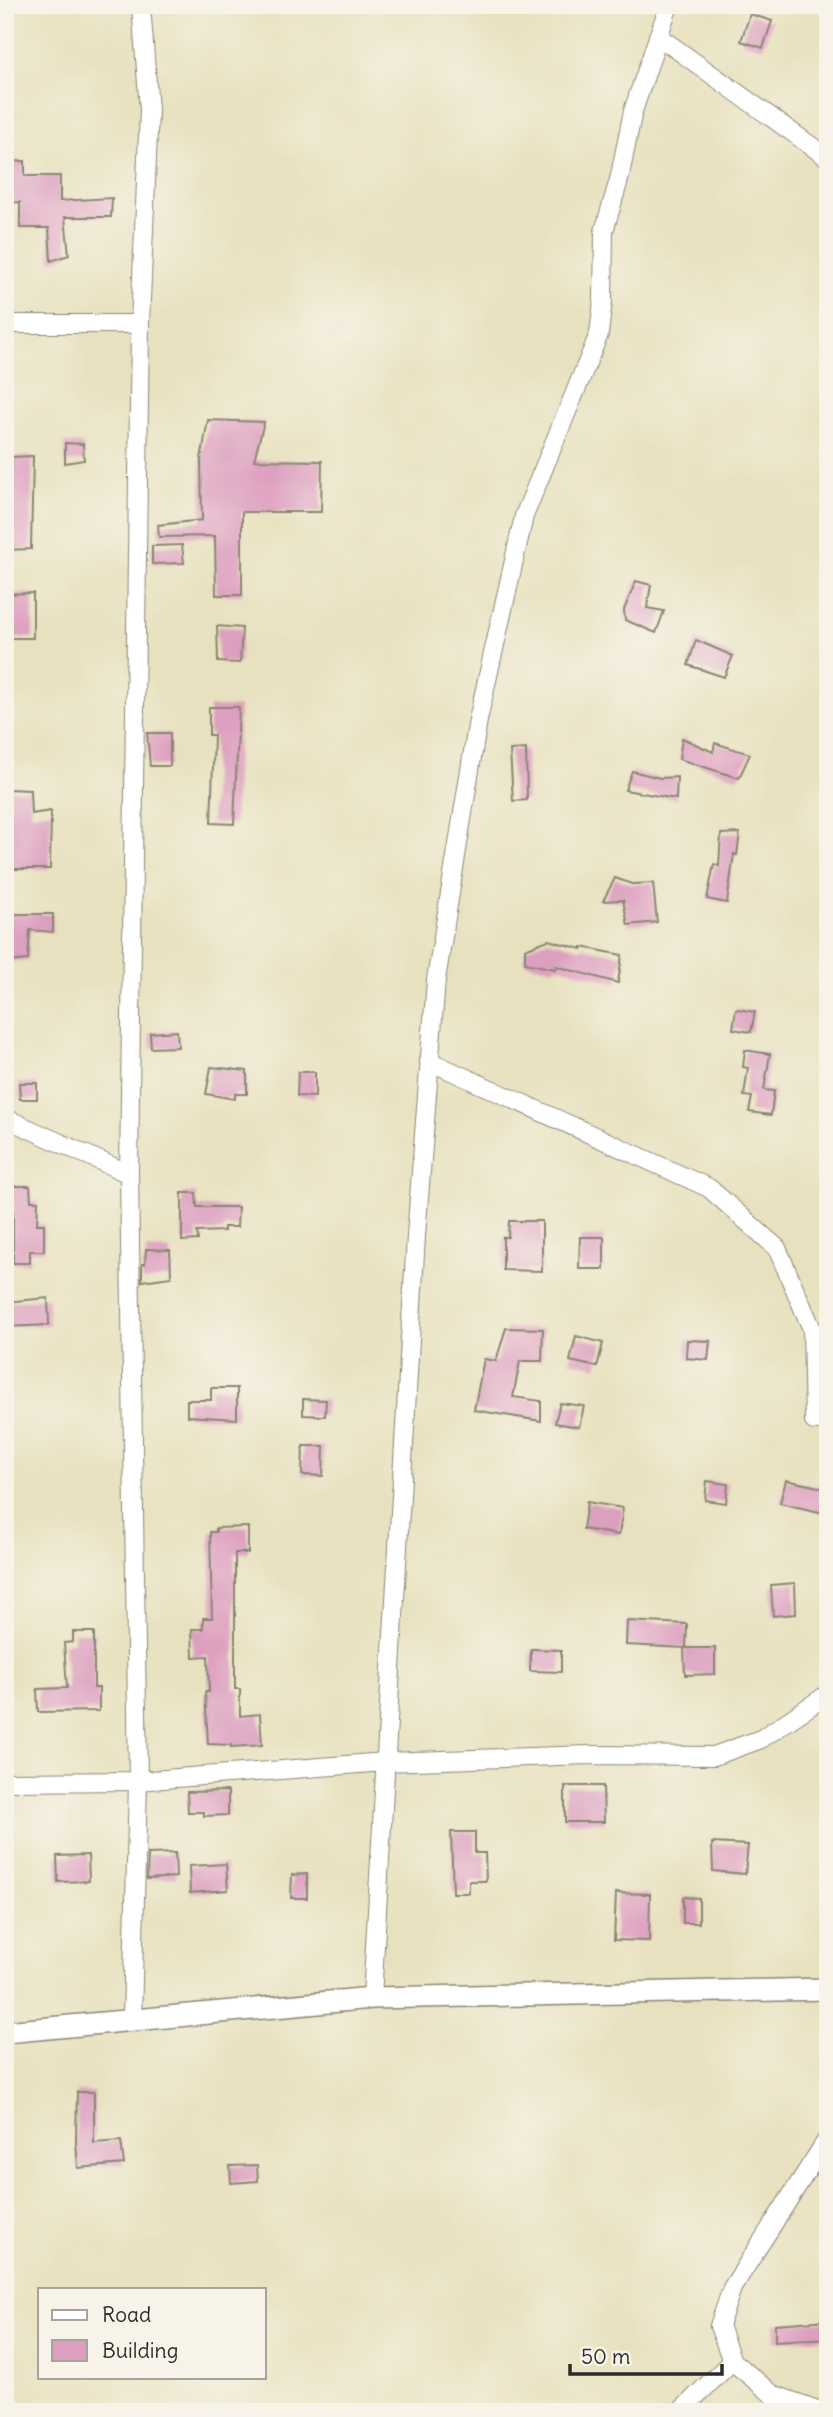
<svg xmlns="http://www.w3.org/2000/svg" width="833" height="2417" viewBox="0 0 833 2417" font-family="Delius,sans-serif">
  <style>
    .building { fill: #dd9fbf }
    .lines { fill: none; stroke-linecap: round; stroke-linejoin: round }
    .minor-casing { stroke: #8a8675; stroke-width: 20 }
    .tertiary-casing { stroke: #8a8675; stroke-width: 24 }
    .minor { stroke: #fff; stroke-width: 18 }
    .tertiary { stroke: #fff; stroke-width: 21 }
  </style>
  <rect width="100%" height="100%" fill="#f7f3e8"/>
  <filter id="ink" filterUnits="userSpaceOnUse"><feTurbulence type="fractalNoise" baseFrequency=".0143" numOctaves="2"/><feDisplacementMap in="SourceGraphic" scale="14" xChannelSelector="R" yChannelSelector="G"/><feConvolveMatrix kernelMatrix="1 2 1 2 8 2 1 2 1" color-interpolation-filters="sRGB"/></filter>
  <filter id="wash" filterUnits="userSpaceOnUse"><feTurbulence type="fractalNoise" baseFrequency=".00686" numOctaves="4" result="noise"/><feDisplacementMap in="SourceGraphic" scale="28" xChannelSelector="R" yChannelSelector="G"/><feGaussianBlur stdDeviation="1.57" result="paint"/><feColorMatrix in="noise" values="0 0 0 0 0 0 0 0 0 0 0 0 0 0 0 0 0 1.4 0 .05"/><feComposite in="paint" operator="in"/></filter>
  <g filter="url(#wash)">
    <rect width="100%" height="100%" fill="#e8e1bf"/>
    <g id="blocks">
      <g class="building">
        <polygon points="750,14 772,21 763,48 741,41"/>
        <polygon points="25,161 25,176 60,176 60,201 112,198 111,217 65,217 69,255 51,261 49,228 20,228 20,202 5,203 5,162"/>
        <polygon points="208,420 264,422 254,460 322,461 321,512 242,512 242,595 216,595 215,536 159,537 158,525 202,520 201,459"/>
        <polygon points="65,443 83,444 84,460 65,463"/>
        <polygon points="33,456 31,549 5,550 5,504 9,504 9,457"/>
        <polygon points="182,545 184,563 152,564 152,546"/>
        <polygon points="636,581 651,585 647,608 664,611 656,633 625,620 624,610"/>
        <polygon points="33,593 33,638 5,638 5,594"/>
        <polygon points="217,626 242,628 240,663 218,662"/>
        <polygon points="696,640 733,656 724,677 688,665"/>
        <polygon points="209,707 239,707 234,824 211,823 214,735 209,735"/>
        <polygon points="147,733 170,733 170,766 150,766"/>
        <polygon points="682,738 713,752 715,743 750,754 739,778 679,759"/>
        <polygon points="526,749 527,800 513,801 510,750"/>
        <polygon points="632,771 660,778 677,777 676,799 625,790"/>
        <polygon points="7,789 30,790 31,814 51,811 50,869 5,869"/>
        <polygon points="740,833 737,855 734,854 727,903 707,899 714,864 719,866 721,834"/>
        <polygon points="615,878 632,884 653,883 657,922 628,925 623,900 603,901"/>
        <polygon points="6,914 53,914 53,932 30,930 28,960 5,962"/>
        <polygon points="548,940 582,949 582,947 622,955 618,983 556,966 555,969 525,963 525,949"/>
        <polygon points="736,1009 755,1012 751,1032 733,1029"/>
        <polygon points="177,1031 178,1047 151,1048 150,1033"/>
        <polygon points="745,1050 770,1054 764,1090 774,1091 771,1115 749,1112 752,1097 744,1096 748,1068 743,1067"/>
        <polygon points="211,1067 247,1071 247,1094 235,1094 235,1099 206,1094"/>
        <polygon points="298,1072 315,1072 315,1097 297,1096"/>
        <polygon points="19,1083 37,1083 37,1099 20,1099"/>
        <polygon points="13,1186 30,1186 31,1201 38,1201 37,1224 44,1224 44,1251 30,1251 30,1263 13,1263"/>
        <polygon points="182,1193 196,1193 197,1207 238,1207 237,1227 224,1227 224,1231 197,1232 198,1240 182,1241"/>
        <polygon points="509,1221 542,1221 542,1271 503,1270 503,1237 508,1237"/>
        <polygon points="580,1237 604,1237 604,1269 579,1269"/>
        <polygon points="146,1249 170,1250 171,1277 142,1281 142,1264 145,1264"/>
        <polygon points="48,1298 49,1325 5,1327 5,1302"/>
        <polygon points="506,1328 543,1329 542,1361 520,1361 513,1397 541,1401 541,1421 474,1410 484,1359 496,1361"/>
        <polygon points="576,1336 603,1343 597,1367 570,1361"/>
        <polygon points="687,1340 710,1341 708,1360 686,1358"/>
        <polygon points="211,1388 237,1388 237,1419 187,1416 187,1400 211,1400"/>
        <polygon points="303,1399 326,1400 325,1416 303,1415"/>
        <polygon points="560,1403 584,1406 579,1427 555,1423"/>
        <polygon points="303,1446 324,1446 323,1476 302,1475"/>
        <polygon points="786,1480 828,1489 824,1513 780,1503"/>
        <polygon points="707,1481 728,1484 726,1503 705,1500"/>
        <polygon points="587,1502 623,1508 619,1535 583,1529"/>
        <polygon points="248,1527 248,1553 235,1553 235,1689 240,1689 240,1716 260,1714 262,1745 231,1747 231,1745 208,1744 205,1692 209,1692 208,1656 193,1657 192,1629 203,1629 203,1618 212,1618 210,1532 216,1532 216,1528"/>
        <polygon points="795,1583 796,1614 773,1616 771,1585"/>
        <polygon points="627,1621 687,1624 686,1648 626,1645"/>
        <polygon points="73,1632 94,1632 94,1688 99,1688 99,1711 38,1712 37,1689 67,1688 64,1643 73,1642"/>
        <polygon points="684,1648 715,1648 715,1674 685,1675"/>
        <polygon points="531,1649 561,1650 561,1672 530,1671"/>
        <polygon points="565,1786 603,1786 604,1822 565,1822"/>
        <polygon points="228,1791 228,1815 204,1816 204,1812 188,1812 187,1792"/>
        <polygon points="451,1832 475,1832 475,1853 485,1853 486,1881 469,1881 469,1893 453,1893"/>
        <polygon points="712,1843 748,1845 745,1874 713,1871"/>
        <polygon points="175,1853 176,1877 147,1879 148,1854"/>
        <polygon points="88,1855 89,1881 58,1882 57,1856"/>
        <polygon points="226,1864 228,1890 190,1893 189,1866"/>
        <polygon points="307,1874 307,1898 291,1898 292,1875"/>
        <polygon points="616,1893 650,1894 649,1941 614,1940"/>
        <polygon points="683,1897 699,1898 699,1923 683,1923"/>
        <polygon points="77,2092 94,2092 94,2143 121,2141 124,2164 78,2168 76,2142"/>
        <polygon points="257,2165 258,2181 231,2183 230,2166"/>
        <polygon points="828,2320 828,2338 775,2341 775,2324"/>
      </g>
    </g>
  </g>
  <g filter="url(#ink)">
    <use href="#blocks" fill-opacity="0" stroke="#8a8675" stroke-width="2"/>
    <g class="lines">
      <defs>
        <g id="minor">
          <polyline points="658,36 828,158"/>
          <polyline points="5,324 140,324"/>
          <polyline points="429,1061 709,1188 777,1248 812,1329 814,1421 828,1421"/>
          <polyline points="5,1118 129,1174"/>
          <polyline points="5,1782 138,1781 385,1762 589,1755 714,1756 761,1739 828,1694"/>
          <polyline points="372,1998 416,1236 436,980 478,720 524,516 599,334 603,301 604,231 619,180 633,111 669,5"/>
          <polyline points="132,2020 138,1781 129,1174 140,324 149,110 141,5"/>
          <polyline points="680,2412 732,2361"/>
          <polyline points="823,2412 772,2394 732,2361 719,2326 732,2288 828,2138"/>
        </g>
        <polyline id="tertiary" points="5,2032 372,1998 828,1989"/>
      </defs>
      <use href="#minor" class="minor-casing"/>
      <use href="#tertiary" class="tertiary-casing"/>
      <use href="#minor" class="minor"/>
      <use href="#tertiary" class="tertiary"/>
    </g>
  </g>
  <rect width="833" height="2417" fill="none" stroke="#f7f3e8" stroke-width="28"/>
  <rect x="38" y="2288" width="228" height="91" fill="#f7f3e8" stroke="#a5a39c" stroke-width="2"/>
  <rect x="52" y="2310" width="35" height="10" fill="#ffffff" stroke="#a5a39c" stroke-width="2"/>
  <text x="102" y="2322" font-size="21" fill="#2b2b2b">Road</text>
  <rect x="52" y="2340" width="35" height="21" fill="#dd9fbf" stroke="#a5a39c" stroke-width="2"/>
  <text x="102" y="2358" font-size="21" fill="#2b2b2b">Building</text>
  <path d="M570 2364v10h152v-10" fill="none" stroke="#2b2b2b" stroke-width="3.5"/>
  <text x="581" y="2364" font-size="21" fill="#2b2b2b" stroke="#f7f3e8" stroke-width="5" paint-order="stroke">50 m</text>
</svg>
